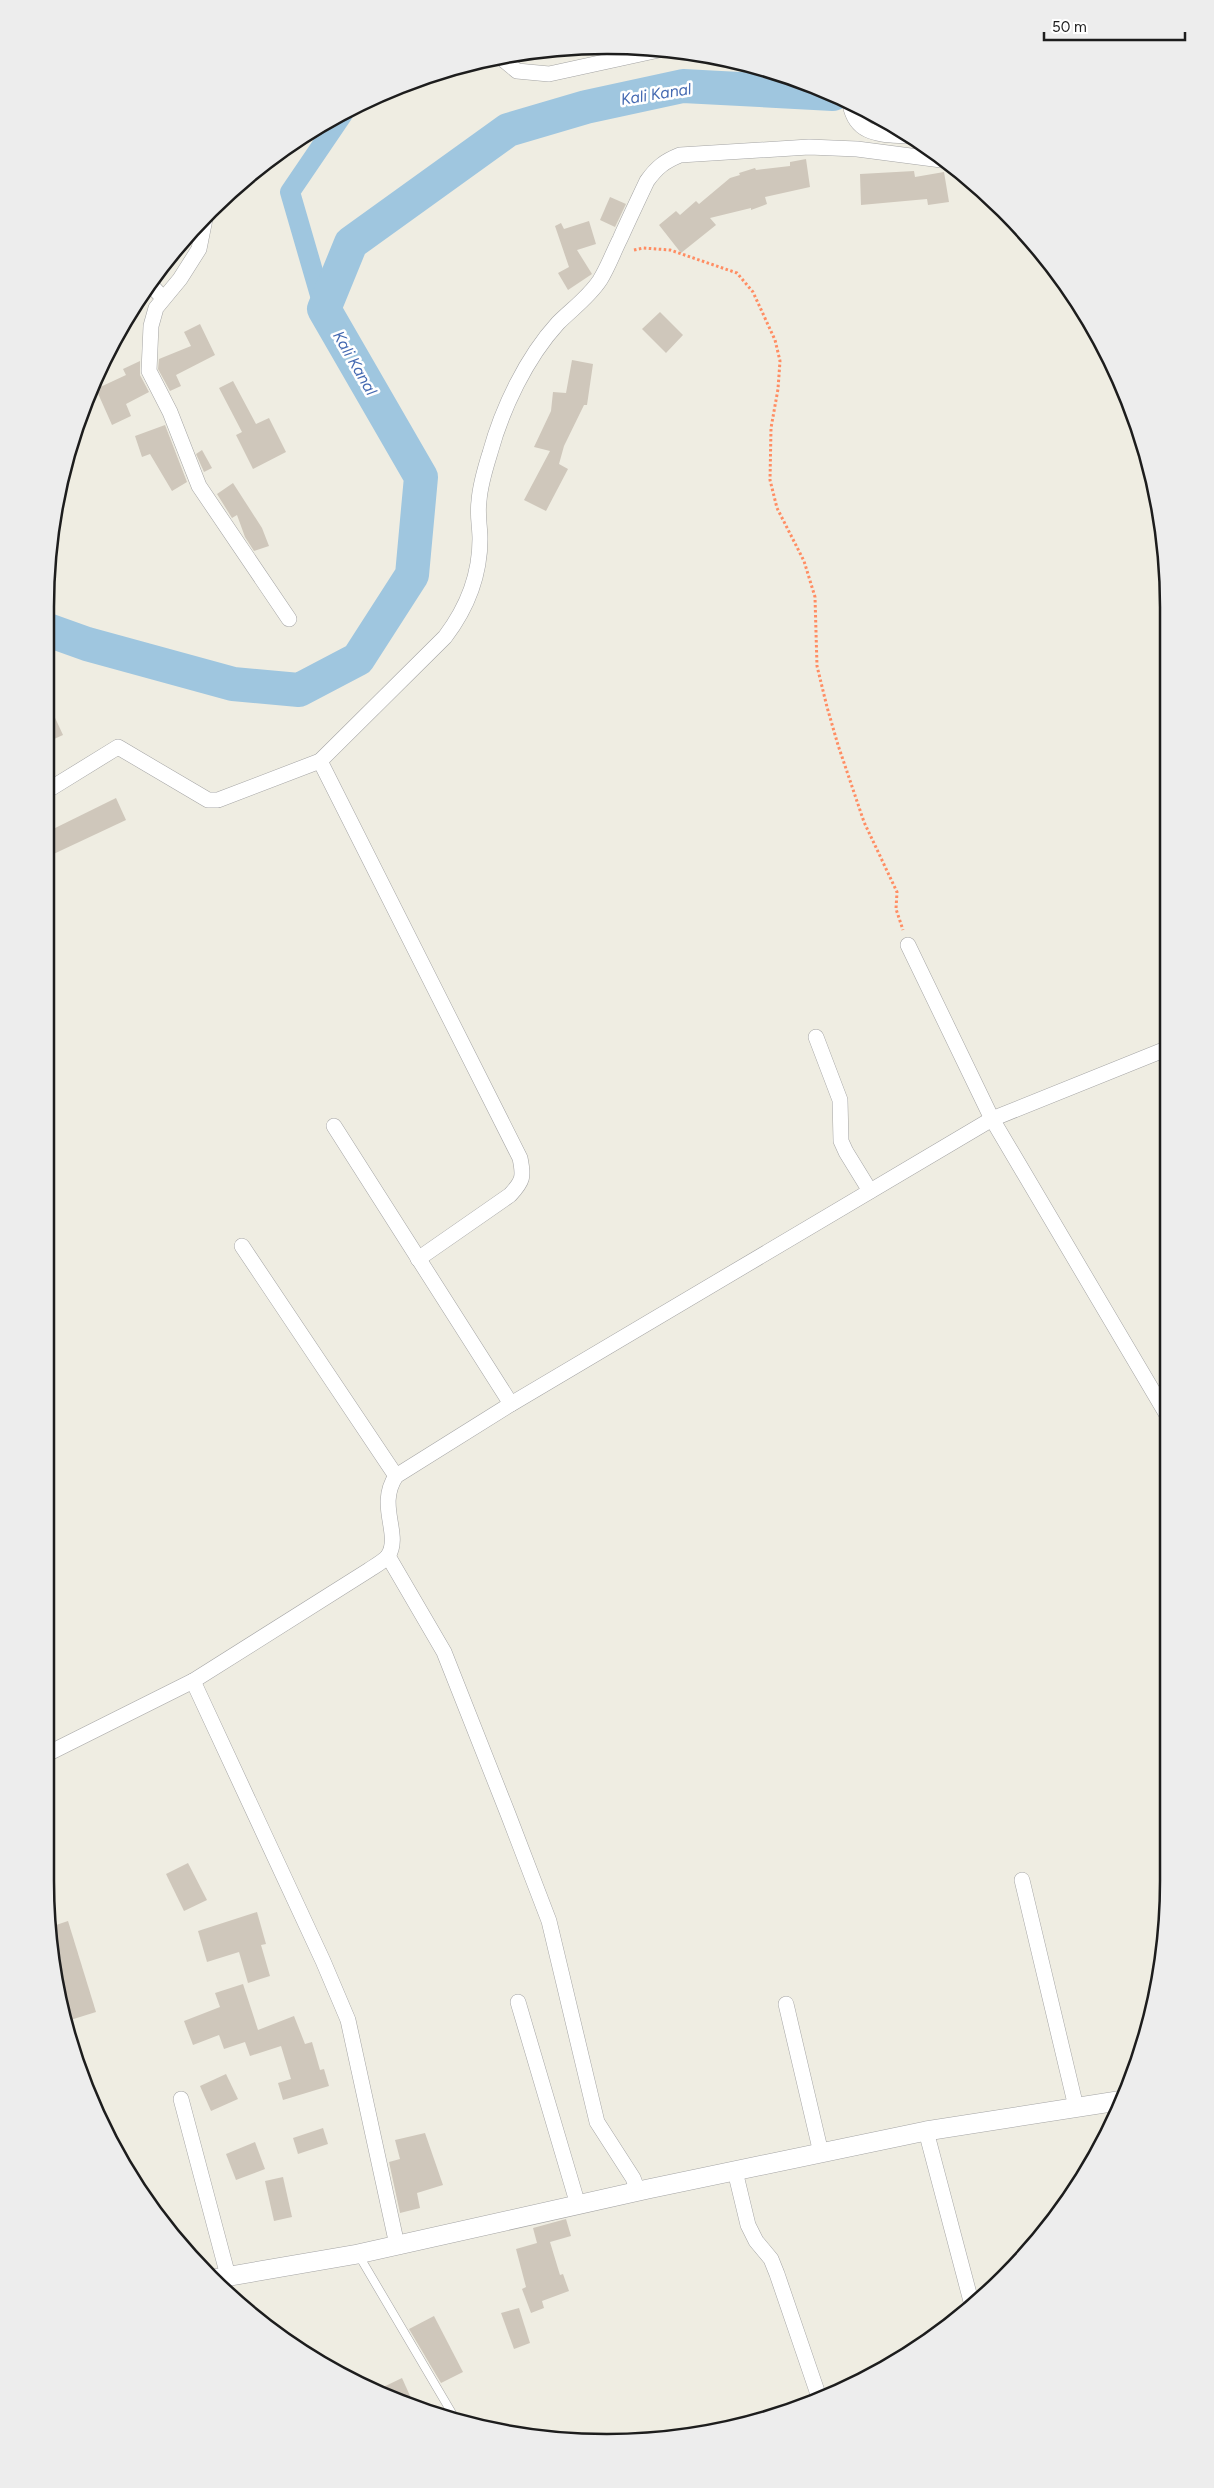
<svg xmlns="http://www.w3.org/2000/svg" width="1214" height="2488" viewBox="0 0 1214 2488" font-family="Figtree,sans-serif">
  <style>
    .lines { fill: none; stroke-linecap: round; stroke-linejoin: round }
    .canal { stroke: #9fc6df; stroke-width: 20 }
    .river { stroke: #9fc6df; stroke-width: 34 }
    .building { fill: #cfc7bb }
    .service-casing { stroke: #a4a4a4; stroke-width: 9 }
    .minor-casing { stroke: #a4a4a4; stroke-width: 16 }
    .tertiary-casing { stroke: #a4a4a4; stroke-width: 20 }
    .path { stroke: #ff8d63; stroke-width: 3; stroke-dasharray: 2.5 2.5; stroke-linecap: butt }
    .service { stroke: #fff; stroke-width: 8 }
    .minor { stroke: #fff; stroke-width: 15 }
    .tertiary { stroke: #fff; stroke-width: 19 }
    .labels { text-anchor: middle; dominant-baseline: central; stroke-width: 5; stroke-linejoin: round; paint-order: stroke }
    .water-label { font-size: 16px; font-style: italic; fill: #4469b1; stroke: #fff }
    .rim { fill: none; stroke: #1d1d1d; stroke-width: 2.5 }
  </style>
  <rect width="100%" height="100%" fill="#efede2"/>
  <g class="lines">
    <polyline class="canal" points="324,309 290,192 343,114"/>
    <polyline class="river" points="45,629 87,644 233,684 299,690 358,659 412,575 421,477 324,309 351,243 508,130 586,107 683,86 833,94"/>
  </g>
  <g class="building">
    <polygon points="806,159 810,187 765,197 767,204 751,210 751,208 710,218 716,225 681,253 659,225 676,211 680,215 696,201 699,204 730,178 740,175 739,173 755,168 756,170 790,166 790,162"/>
    <polygon points="914,171 915,177 944,172 949,202 928,205 927,199 861,205 860,174"/>
    <polygon points="610,197 626,204 615,227 600,220"/>
    <polygon points="589,221 596,244 577,250 592,274 568,290 558,273 569,267 555,226 561,223 564,229"/>
    <polygon points="660,312 683,335 666,353 642,329"/>
    <polygon points="200,324 215,355 176,375 181,386 170,391 158,369 159,359 191,346 184,332"/>
    <polygon points="572,360 593,364 587,405 584,405 564,446 559,464 568,469 546,511 524,500 550,451 534,447 551,411 553,392 566,393"/>
    <polygon points="140,361 140,375 149,392 126,404 131,416 112,425 96,389 126,375 123,369"/>
    <polygon points="233,381 256,424 269,418 286,452 253,469 236,435 242,432 219,388"/>
    <polygon points="165,425 187,482 172,491 150,454 142,457 135,436"/>
    <polygon points="202,450 212,468 204,472 196,454"/>
    <polygon points="233,483 262,528 269,546 254,551 245,537 237,515 232,518 217,494"/>
    <polygon points="45,696 63,735 45,743"/>
    <polygon points="116,798 126,820 45,858 45,833"/>
    <polygon points="188,1863 207,1900 184,1911 166,1874"/>
    <polygon points="257,1912 266,1944 261,1945 270,1976 248,1983 239,1952 207,1962 198,1931"/>
    <polygon points="68,1921 96,2012 64,2022 56,1990 50,1927"/>
    <polygon points="243,1984 258,2030 294,2016 305,2044 312,2042 320,2070 324,2069 329,2086 283,2100 278,2083 291,2079 281,2046 250,2056 245,2042 224,2049 219,2035 193,2045 184,2021 220,2007 215,1993"/>
    <polygon points="226,2074 238,2099 211,2111 200,2086"/>
    <polygon points="323,2128 328,2144 298,2154 293,2138"/>
    <polygon points="425,2133 443,2185 417,2193 420,2208 400,2213 389,2162 400,2159 395,2140"/>
    <polygon points="255,2142 265,2169 236,2180 226,2154"/>
    <polygon points="283,2177 292,2217 274,2221 265,2181"/>
    <polygon points="566,2219 571,2236 550,2242 560,2275 563,2274 569,2291 542,2301 544,2308 531,2313 522,2289 526,2287 516,2249 537,2243 533,2228"/>
    <polygon points="519,2308 530,2343 514,2349 501,2313"/>
    <polygon points="434,2316 463,2372 441,2383 409,2329"/>
    <polygon points="402,2378 415,2407 392,2400 375,2391"/>
  </g>
  <g class="lines">
    <defs>
      <polyline id="service" points="358,2254 456,2420"/>
      <g id="minor">
        <polyline points="499,56 517,71 549,74 659,50"/>
        <path d="M850,104C856,135 879,134 905,136"/>
        <polyline points="206,214 199,249 180,279 156,308 151,326 149,371 170,412 199,486 289,619"/>
        <polyline points="149,283 163,298"/>
        <polyline points="45,792 118,747 208,800 218,800 320,761"/>
        <polyline points="908,945 992,1119 1167,1415"/>
        <polyline points="816,1037 840,1100 841,1141 846,1152 870,1191"/>
        <polyline points="334,1126 511,1404"/>
        <polyline points="242,1246 396,1476"/>
        <path d="M418,1259L510,1195C523,1181 524,1177 520,1158L320,761L445,637C467,608 480,576 480,539C480,527 477,514 479,501C480,485 485,469 490,453C502,409 526,358 558,323C572,309 589,297 600,280C608,267 613,253 620,239C629,219 638,200 647,181C657,167 665,161 680,155L809,147L857,149L949,161"/>
        <polyline points="388,1556 444,1652 508,1814 549,1921 597,2122 633,2178 638,2191"/>
        <polyline points="193,1681 323,1961 348,2020 397,2245"/>
        <path d="M45,1755L193,1681L369,1570C375,1566 384,1561 388,1556C402,1534 376,1506 396,1476L511,1404L992,1119L1166,1049"/>
        <polyline points="1022,1880 1076,2107"/>
        <polyline points="518,2002 578,2205"/>
        <polyline points="786,2004 821,2153"/>
        <polyline points="181,2099 228,2276"/>
        <polyline points="926,2131 972,2305"/>
        <polyline points="735,2171 748,2225 756,2241 771,2259 777,2274 820,2400"/>
      </g>
      <polyline id="tertiary" points="213,2279 358,2254 648,2189 926,2131 1124,2100"/>
    </defs>
    <use href="#service" class="service-casing"/>
    <use href="#minor" class="minor-casing"/>
    <use href="#tertiary" class="tertiary-casing"/>
    <polyline class="path" points="634,250 643,248 670,250 737,273 753,292 775,340 780,361 778,389 771,428 770,480 777,508 804,561 815,597 817,666 827,707 838,745 864,822 897,892 896,909 903,930"/>
    <use href="#service" class="service"/>
    <use href="#minor" class="minor"/>
    <use href="#tertiary" class="tertiary"/>
  </g>
  <g class="labels">
    <g class="water-label">
      <text transform="translate(656 94) rotate(-9)">Kali Kanal</text>
      <text transform="translate(355 363) rotate(60)">Kali Kanal</text>
    </g>
  </g>
  <path d="M0 0H1214V2488H0ZM607 54H607A553 553 0 0 1 1160 607V1881A553 553 0 0 1 607 2434H607A553 553 0 0 1 54 1881V607A553 553 0 0 1 607 54Z" fill="#ededed" fill-rule="evenodd"/>
  <path class="rim" d="M607 54H607A553 553 0 0 1 1160 607V1881A553 553 0 0 1 607 2434H607A553 553 0 0 1 54 1881V607A553 553 0 0 1 607 54Z"/>
  <path d="M1044 32v8h141v-8" fill="none" stroke="#1d1d1d" stroke-width="2.5"/>
  <text x="1052" y="32" font-size="15" fill="#1d1d1d" stroke="#ffffff" stroke-width="4" paint-order="stroke">50 m</text>
</svg>
